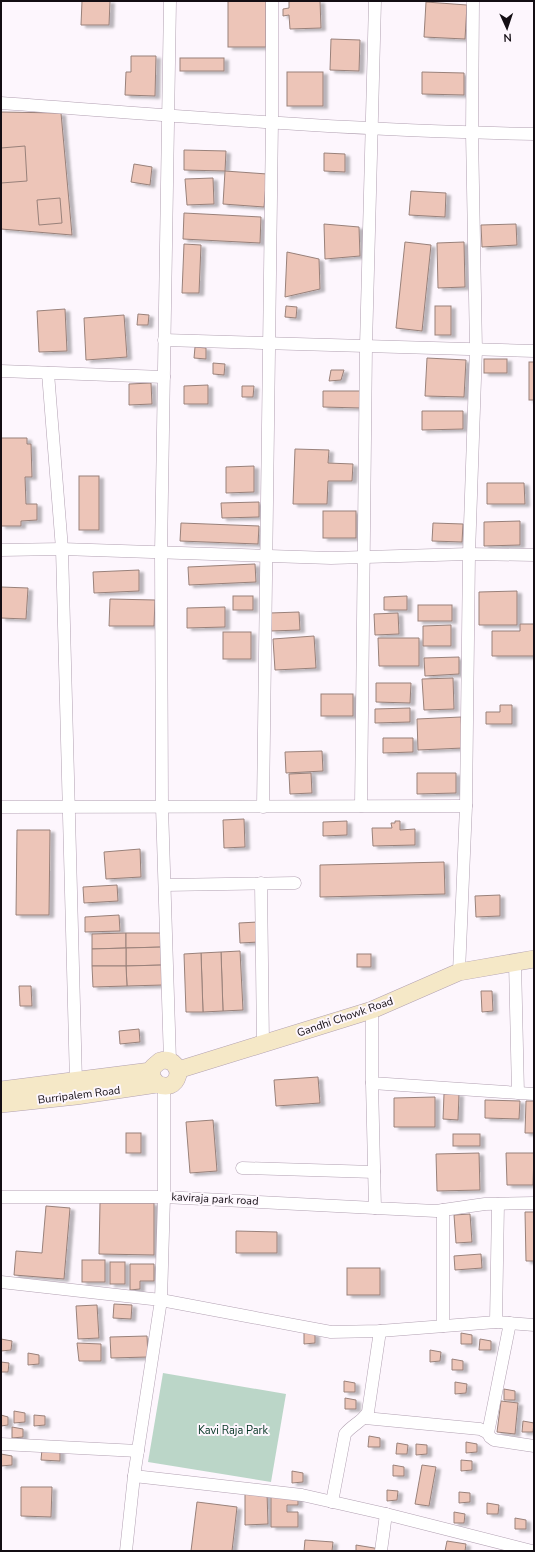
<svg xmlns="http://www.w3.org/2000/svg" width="535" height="1552" viewBox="0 0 535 1552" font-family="'Nunito Sans',sans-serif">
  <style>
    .green { fill: #bbd6c8 }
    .building { fill: #edc5b8; stroke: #99817a; filter: url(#shadow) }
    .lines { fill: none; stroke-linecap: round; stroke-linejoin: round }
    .minor-casing { stroke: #b2a1b2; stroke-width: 13 }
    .secondary-casing { stroke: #b2a1b2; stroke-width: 18 }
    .minor { stroke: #fff; stroke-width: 12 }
    .secondary { stroke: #f5e8c7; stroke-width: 17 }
    .labels { text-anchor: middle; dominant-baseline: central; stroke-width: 4; stroke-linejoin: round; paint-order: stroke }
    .street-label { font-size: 11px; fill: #130d13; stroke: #fdf6fd }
    .park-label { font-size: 11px; fill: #003321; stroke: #fdf6fd }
  </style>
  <defs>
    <filter id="shadow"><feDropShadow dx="4.5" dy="2.5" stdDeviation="1" flood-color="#0004"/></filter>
  </defs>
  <rect width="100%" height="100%" fill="#fdf6fd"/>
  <polygon class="green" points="163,1373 286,1394 271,1482 148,1462"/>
  <g class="building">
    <polygon points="82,1 110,1 109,25 81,25"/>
    <rect x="228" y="1" width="38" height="46"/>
    <polygon points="289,1 320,1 321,28 290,29 289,15 283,16 283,9 289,8"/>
    <polygon points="426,2 467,5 465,39 424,37"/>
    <polygon points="331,39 360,40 359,71 330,70"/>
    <polygon points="131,56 156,56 155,96 125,95 126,72 131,72"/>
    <rect x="180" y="58" width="44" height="13"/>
    <rect x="287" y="72" width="36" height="34"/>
    <polygon points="422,72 464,73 464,95 422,94"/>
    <polygon points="1,112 61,113 72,235 1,229"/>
    <polygon points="25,146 27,181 1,183 1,148"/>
    <polygon points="184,150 226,151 225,171 184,170"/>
    <polygon points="324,153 345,154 345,172 324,171"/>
    <polygon points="134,164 152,167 150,185 131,182"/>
    <polygon points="225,171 267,174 264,207 223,204"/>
    <polygon points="213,178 214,204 187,205 185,179"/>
    <polygon points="411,191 446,193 445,217 409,215"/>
    <polygon points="60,198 62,223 39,225 37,200"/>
    <polygon points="184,213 261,217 260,243 183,239"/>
    <polygon points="324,224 359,227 360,256 325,259"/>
    <polygon points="516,224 517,245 482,247 481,225"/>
    <polygon points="405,242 431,245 422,331 396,328"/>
    <polygon points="464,242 465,287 438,288 437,243"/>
    <polygon points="184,244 201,245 199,293 182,293"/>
    <polygon points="287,252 319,259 320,289 285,297"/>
    <polygon points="286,306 297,307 296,318 285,317"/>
    <rect x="435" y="306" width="16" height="29"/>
    <polygon points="65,309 67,351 39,352 37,311"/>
    <polygon points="138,314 149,315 148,325 137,325"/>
    <polygon points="124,315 127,357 86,360 84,318"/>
    <polygon points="195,347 206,348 206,359 194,358"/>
    <polygon points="427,358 466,360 464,397 425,396"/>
    <rect x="484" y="359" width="23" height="14"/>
    <rect x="529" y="362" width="5" height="38"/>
    <polygon points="213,363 225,364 224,375 213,374"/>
    <polygon points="331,370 344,370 341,380 329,381"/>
    <polygon points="151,383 152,404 129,405 129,384"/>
    <polygon points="208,385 208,404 184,404 184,386"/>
    <polygon points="242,386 254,386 253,397 242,397"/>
    <polygon points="323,391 361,391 361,408 323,407"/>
    <polygon points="422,411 463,411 463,429 422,430"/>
    <polygon points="1,438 27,438 27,444 31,444 32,477 25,477 26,504 37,504 37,520 21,521 21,526 1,526"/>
    <polygon points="295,449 329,450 328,463 353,464 352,481 328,481 327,504 293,504"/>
    <polygon points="254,466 254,492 226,493 226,467"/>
    <rect x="79" y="476" width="20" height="54"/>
    <polygon points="487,483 524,483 525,504 487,504"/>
    <polygon points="259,502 259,517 222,518 221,503"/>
    <rect x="323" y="511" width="33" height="27"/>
    <polygon points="520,521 520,545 484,546 484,522"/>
    <polygon points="181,523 259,526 258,544 180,541"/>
    <polygon points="433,523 463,524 462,542 432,541"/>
    <polygon points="255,564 256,582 189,585 188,567"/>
    <polygon points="139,570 139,591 94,593 93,572"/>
    <polygon points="1,587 28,588 26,619 1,618"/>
    <polygon points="517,591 517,625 479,625 479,592"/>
    <rect x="233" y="596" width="20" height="14"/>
    <polygon points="407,596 407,610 384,610 384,597"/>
    <polygon points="110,599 155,600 154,626 109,626"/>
    <rect x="418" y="605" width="34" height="16"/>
    <polygon points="225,607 225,627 187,628 187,608"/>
    <polygon points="299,612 300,630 271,631 270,613"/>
    <polygon points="398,613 399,634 375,635 374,614"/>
    <polygon points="520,624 534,624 534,656 492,656 492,631 520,631"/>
    <polygon points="451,625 451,646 423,646 423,626"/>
    <rect x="223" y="632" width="28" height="27"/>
    <polygon points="314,636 316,668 275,670 273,639"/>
    <polygon points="378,638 419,638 419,666 379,666"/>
    <polygon points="459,657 459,674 425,676 424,658"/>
    <polygon points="453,678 454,709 424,710 422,679"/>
    <polygon points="376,683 411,683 410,703 376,702"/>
    <rect x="321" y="694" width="32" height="22"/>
    <polygon points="500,705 512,705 512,724 486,724 486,712 500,712"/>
    <polygon points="410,708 410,722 375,723 375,709"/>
    <polygon points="461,717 463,748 418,750 417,719"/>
    <polygon points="383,738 413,738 413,752 383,753"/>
    <polygon points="322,751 323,771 286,773 285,752"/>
    <polygon points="311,773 312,793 290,794 289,774"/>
    <polygon points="417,773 456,773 456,793 417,794"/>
    <polygon points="244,819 245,847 224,848 223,820"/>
    <polygon points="347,821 347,835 323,836 323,822"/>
    <polygon points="395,821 400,821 400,830 415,829 415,845 373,846 372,828 392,828 391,823 395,823"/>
    <polygon points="17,830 50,830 49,915 16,915"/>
    <polygon points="140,849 141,877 106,879 104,852"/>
    <polygon points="444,862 445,894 320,897 320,865"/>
    <polygon points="117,885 118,901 84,903 83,887"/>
    <polygon points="500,895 500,916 476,917 475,896"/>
    <polygon points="119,915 120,931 85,932 85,917"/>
    <polygon points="258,922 259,942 240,943 239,923"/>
    <polygon points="126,933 126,948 92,949 92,934"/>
    <polygon points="126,933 162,933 163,947 126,948"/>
    <polygon points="163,947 163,965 126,966 126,948"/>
    <polygon points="126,948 126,966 92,966 92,949"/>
    <polygon points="240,951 243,1010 223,1011 221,952"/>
    <polygon points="221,952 223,1011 203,1012 201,953"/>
    <polygon points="201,953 203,1012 186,1012 184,954"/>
    <rect x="357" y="954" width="14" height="13"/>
    <polygon points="163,965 163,985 127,986 126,966"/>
    <polygon points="92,966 126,966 127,986 93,987"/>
    <polygon points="19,986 31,986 32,1006 20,1006"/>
    <polygon points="481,991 492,991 493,1011 482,1012"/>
    <polygon points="139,1029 140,1042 120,1044 119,1031"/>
    <polygon points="318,1077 320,1103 276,1106 274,1080"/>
    <polygon points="444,1094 459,1094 458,1120 443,1119"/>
    <polygon points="435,1097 435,1127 394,1127 394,1098"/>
    <polygon points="485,1100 520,1101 519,1119 485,1118"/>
    <polygon points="526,1101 534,1101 534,1133 525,1133"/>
    <polygon points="213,1120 217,1171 190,1173 186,1122"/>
    <rect x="126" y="1133" width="15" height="20"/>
    <rect x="453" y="1134" width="27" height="12"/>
    <polygon points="479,1153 480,1190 437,1191 436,1154"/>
    <polygon points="506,1153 534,1153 533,1185 507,1185"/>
    <polygon points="100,1203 154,1203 154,1255 99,1254"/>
    <polygon points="46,1206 70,1208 64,1279 14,1275 16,1251 42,1253"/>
    <polygon points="525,1212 534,1212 534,1261 526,1261"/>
    <polygon points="470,1214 472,1242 456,1243 454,1215"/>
    <polygon points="236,1231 277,1232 277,1253 236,1253"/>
    <polygon points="481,1254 482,1268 455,1270 454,1256"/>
    <rect x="82" y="1260" width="23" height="22"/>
    <rect x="110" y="1262" width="15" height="22"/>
    <polygon points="130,1264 154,1264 154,1281 140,1281 140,1289 130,1290"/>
    <rect x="347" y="1268" width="33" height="27"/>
    <polygon points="114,1304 132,1305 131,1319 113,1318"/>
    <polygon points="97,1305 99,1338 78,1339 76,1306"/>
    <polygon points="304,1332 315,1334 315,1343 304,1344"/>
    <polygon points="461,1333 472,1335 472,1344 461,1344"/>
    <polygon points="147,1336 148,1357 111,1358 110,1337"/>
    <polygon points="1,1339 12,1341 11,1350 1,1351"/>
    <polygon points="480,1339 491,1341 491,1350 479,1350"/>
    <polygon points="77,1343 101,1344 101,1361 79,1361"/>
    <polygon points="430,1350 441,1352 440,1361 430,1362"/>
    <polygon points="28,1353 39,1355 39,1364 28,1365"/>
    <polygon points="452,1359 463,1361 463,1370 452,1370"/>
    <polygon points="1,1362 9,1363 8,1372 1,1372"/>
    <polygon points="344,1381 355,1383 355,1392 344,1392"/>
    <polygon points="455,1382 467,1384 466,1393 455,1394"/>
    <polygon points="504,1389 515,1391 515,1400 504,1400"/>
    <polygon points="345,1398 356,1400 356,1409 345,1409"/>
    <polygon points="501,1401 518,1403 515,1434 497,1432"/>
    <polygon points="14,1411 25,1413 25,1422 14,1423"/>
    <polygon points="1,1415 8,1417 8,1425 1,1426"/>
    <polygon points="34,1415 45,1416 45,1425 34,1426"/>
    <polygon points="523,1421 534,1423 533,1432 522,1432"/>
    <polygon points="12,1427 23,1429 23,1437 12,1438"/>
    <polygon points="369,1436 380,1438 380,1447 368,1447"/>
    <polygon points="466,1442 477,1444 477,1452 466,1453"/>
    <polygon points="397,1443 408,1445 407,1454 396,1454"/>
    <polygon points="416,1444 427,1445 427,1454 416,1455"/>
    <polygon points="42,1449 60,1450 60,1461 41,1460"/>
    <polygon points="1,1454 12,1456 12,1465 1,1466"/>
    <polygon points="461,1460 472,1461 472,1470 461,1471"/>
    <polygon points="393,1465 404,1467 404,1476 393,1476"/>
    <polygon points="422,1465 436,1467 429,1506 415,1504"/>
    <polygon points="292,1471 303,1473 303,1482 292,1483"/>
    <polygon points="21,1487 52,1487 51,1517 21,1516"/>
    <polygon points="387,1490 398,1491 397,1500 387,1501"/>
    <polygon points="459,1492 470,1493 470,1502 459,1503"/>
    <polygon points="245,1493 267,1493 268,1524 245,1525"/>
    <polygon points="271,1497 298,1497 298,1505 287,1505 287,1512 298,1512 298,1527 271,1527"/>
    <polygon points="197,1502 237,1507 232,1551 191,1551"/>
    <polygon points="487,1503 499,1505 498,1514 487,1514"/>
    <polygon points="454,1512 465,1514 464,1523 454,1523"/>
    <polygon points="515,1518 526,1520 526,1529 515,1529"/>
    <polygon points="305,1540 333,1542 332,1551 304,1551"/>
    <polygon points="447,1541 466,1544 465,1551 445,1551"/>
    <polygon points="356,1545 380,1549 380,1551 356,1551"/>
  </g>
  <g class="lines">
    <defs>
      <g id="minor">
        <polyline points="170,1 161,553 162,807 170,1061"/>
        <path d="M1,103C178,116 356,131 534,134"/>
        <polyline points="164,340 534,351"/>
        <polyline points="1,371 164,377"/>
        <polyline points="48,373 62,549 76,1082"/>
        <polyline points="1,550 62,549 331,558 469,554 534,555"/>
        <polyline points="361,806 366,346 375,1"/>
        <polyline points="1,807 466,806"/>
        <polyline points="263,807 272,121 272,1"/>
        <polyline points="261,883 263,1044"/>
        <polyline points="165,885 295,883"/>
        <polyline points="515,962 518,1093"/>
        <polyline points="459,972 466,806 469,554 476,349 472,133 473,1"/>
        <polyline points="372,1010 372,1083 534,1094"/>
        <polyline points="372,1083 375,1208 436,1211 485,1204 534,1203"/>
        <polyline points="164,1087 164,1197 375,1208"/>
        <polyline points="242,1168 374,1172"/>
        <polyline points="1,1197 164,1197 161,1300 331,1332 380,1331 496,1322 534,1325"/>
        <polyline points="443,1210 443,1326"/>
        <polyline points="1,1282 161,1300 134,1476 126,1551"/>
        <polyline points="496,1322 498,1204"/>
        <polyline points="510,1323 488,1433 490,1437 494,1440 534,1446"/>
        <polyline points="365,1418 480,1429 488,1433"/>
        <polyline points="1,1444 138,1451"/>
        <polyline points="134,1476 302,1495 386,1514 532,1551"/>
        <path d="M332,1502L345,1434C352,1425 362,1422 368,1412L380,1331"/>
        <polyline points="381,1551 386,1514"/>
      </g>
      <g id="secondary">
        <polyline points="178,1070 372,1010 459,972 534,959"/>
        <polyline points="1,1090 151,1071"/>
        <path d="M1,1104L76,1096L157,1084C167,1088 175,1086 178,1075C178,1064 170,1058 160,1061L153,1067L151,1076L157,1084"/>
      </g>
    </defs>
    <use href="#minor" class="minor-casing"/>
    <use href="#secondary" class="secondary-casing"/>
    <use href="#minor" class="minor"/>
    <use href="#secondary" class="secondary"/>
  </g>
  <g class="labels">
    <g class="street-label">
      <text transform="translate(345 1017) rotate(-19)">Gandhi Chowk Road</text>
      <text transform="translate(79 1095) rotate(-7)">Burripalem Road</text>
      <text transform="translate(215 1199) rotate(3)">kaviraja park road</text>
    </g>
    <g class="park-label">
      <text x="233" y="1430">Kavi Raja Park</text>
    </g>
  </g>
  <rect width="535" height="1552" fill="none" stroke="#130d13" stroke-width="4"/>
  <g transform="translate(507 28) rotate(177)" stroke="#fdf6fd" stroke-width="3" paint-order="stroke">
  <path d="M0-3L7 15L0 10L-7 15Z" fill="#130d13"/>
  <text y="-6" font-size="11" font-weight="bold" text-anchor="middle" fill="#130d13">N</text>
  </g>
</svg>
